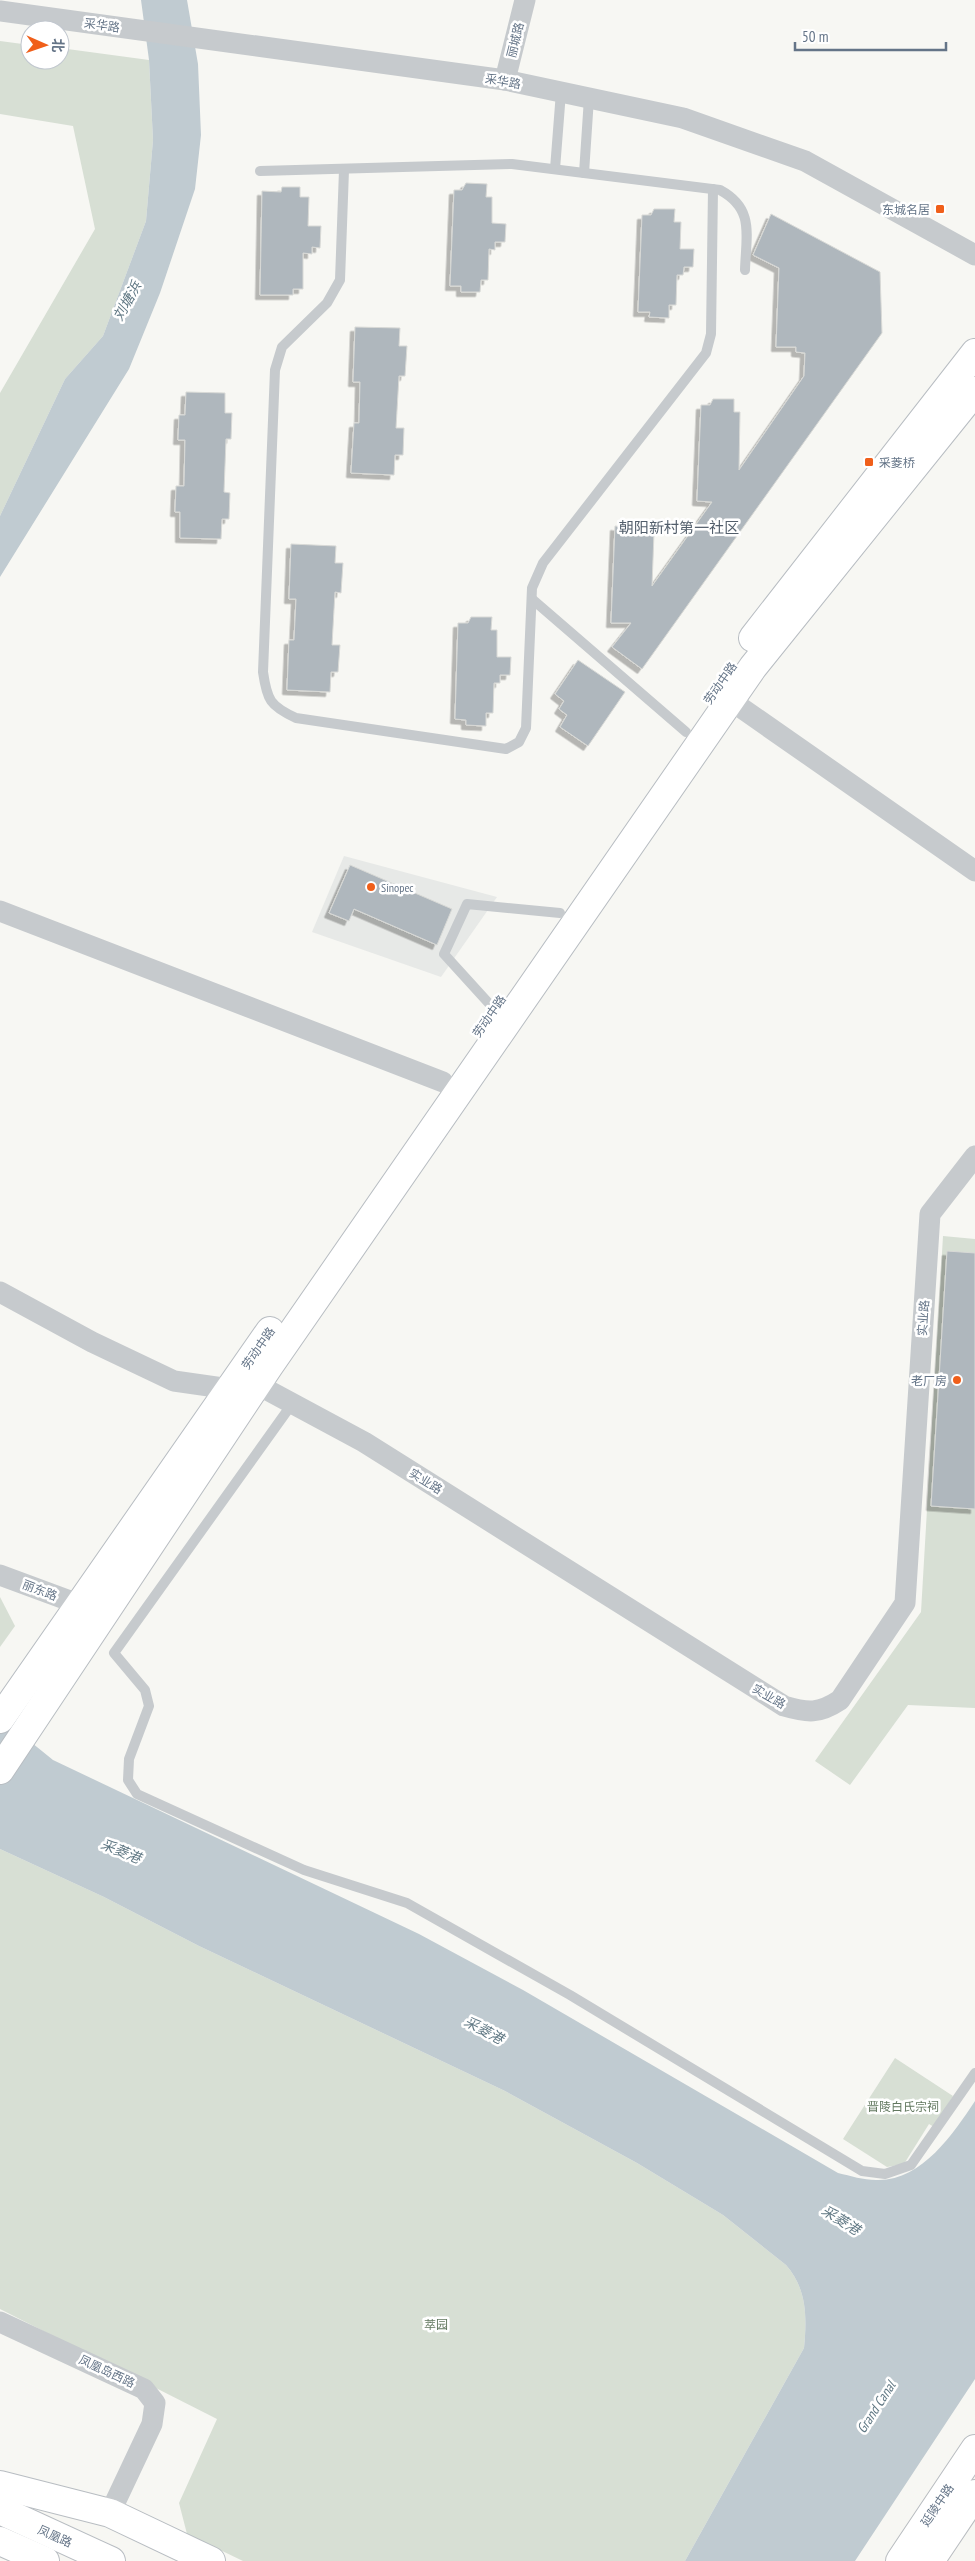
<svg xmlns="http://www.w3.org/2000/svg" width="975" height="2561" viewBox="0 0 975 2561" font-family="'PT Sans Narrow','Noto Sans SC',sans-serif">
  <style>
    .built { fill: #e7e9e7 }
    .green { fill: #d7dfd4 }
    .water { fill: #c0cbd1 }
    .building { fill: #afb7bd; stroke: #d8d9d6; filter: url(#shadow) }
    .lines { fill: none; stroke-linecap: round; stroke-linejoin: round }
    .secondary-casing { stroke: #b8bdc2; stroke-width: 30 }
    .primary-casing { stroke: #b9bdc1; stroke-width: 30 }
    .service { stroke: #c6cacd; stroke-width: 10 }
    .minor { stroke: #c6cacd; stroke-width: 21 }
    .secondary { stroke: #fff; stroke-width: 28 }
    .primary { stroke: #fff; stroke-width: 28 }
    .poi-dot { fill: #f05f1a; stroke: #fff; stroke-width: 2 }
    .labels { text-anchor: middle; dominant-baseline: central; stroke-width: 5; stroke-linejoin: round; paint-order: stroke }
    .street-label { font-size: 12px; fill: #647487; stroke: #fff }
    .poi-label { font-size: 12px; fill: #647487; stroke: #fff; text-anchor: end }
    .park-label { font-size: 12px; fill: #62785f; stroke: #fff }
    .water-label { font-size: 14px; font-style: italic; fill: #5f7783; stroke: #fff }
    .quarter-label { font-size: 15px; fill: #525e6b; stroke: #fff }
  </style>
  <defs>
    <filter id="shadow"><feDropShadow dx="-4.5" dy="4.5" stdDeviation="0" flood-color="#0004"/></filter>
  </defs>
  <rect width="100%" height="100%" fill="#f7f7f3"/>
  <polygon class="built" points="344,856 497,897 441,977 312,932"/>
  <g class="green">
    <polygon points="0,41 30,45 30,60 60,60 60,48 149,60 153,140 146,221 103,336 65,379 0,516 0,393 95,229 73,126 0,114"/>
    <polygon points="943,1236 975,1239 975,1708 908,1705 850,1785 815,1761 921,1612"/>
    <polygon points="0,1597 15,1626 0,1647"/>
    <path d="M0,1849L104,1897L199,1946L505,2091L637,2163L723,2215L786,2265C807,2289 807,2317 804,2348L685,2561H243L187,2534L179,2503L217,2419L0,2309Z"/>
    <polygon points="895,2058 953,2096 934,2127 929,2124 904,2164 887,2167 843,2139"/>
  </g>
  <g class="water">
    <polygon points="141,0 187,0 198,64 201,135 195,189 160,293 129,369 0,577 0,516 65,379 103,336 146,221 153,140 149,60"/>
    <path d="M0,1717L53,1760L419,1934L523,1990L838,2173C851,2176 863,2180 876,2180C921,2182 953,2134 975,2101V2379L855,2561H685L804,2348C807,2317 807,2289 786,2265L723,2215L637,2163L505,2091L199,1946L104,1897L0,1849Z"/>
  </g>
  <g class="building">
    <polygon points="466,183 487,184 486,197 492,197 492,223 506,224 505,242 495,242 495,250 489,249 488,280 481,280 480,292 461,292 461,286 450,286 454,190 462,190"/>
    <polygon points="282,187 300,187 300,197 309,197 308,226 321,226 320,248 312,247 312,254 303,253 303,289 293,289 293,295 260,295 262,191 281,192"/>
    <polygon points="654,209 675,209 674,222 681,222 680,249 694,249 693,267 684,267 683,275 677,275 676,305 669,305 669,318 649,317 650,312 638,312 642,215 651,215"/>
    <polygon points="771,214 880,272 882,333 642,669 612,647 631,623 611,623 615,526 623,527 627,520 648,521 648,533 654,533 652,586 712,502 697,501 701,405 710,405 713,399 734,399 734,412 740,412 739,470 804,376 805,353 796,352 796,347 776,347 779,268 753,255"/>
    <polygon points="355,327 400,328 399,346 407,346 405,376 399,376 396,428 404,428 403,455 395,455 394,475 351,473 354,423 359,423 360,382 353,382"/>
    <polygon points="186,392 225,393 225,413 232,413 231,439 226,439 224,492 230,493 229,519 222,519 221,539 180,538 180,512 175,512 176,486 184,486 185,440 178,440 179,415 185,415"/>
    <polygon points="291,544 336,546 335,563 343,563 341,593 335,592 332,645 340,645 338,672 331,672 330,692 287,690 289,640 294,640 296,599 289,599"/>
    <polygon points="471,617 492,617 491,630 497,630 497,657 511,657 510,675 500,675 500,683 494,683 493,713 486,713 486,726 466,725 466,720 455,719 458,623 468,623"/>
    <polygon points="578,660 625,692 588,746 560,727 567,715 559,709 564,701 555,694"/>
    <polygon points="350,865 452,909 437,945 354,909 349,921 329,913"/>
    <polygon points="947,1251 975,1253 975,1509 931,1506"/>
  </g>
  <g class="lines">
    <defs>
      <g id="secondary">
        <polyline points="753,638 975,353"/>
        <polyline points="0,1719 270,1331"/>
        <polyline points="0,1770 269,1366 753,667 975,391"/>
        <polyline points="0,2485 110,2513 211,2561"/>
        <polyline points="0,2510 111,2561"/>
        <polyline points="0,2541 45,2561"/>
      </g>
      <g id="primary">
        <polyline points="900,2561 975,2449"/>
        <polyline points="930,2561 975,2494"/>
      </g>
    </defs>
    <use href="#secondary" class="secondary-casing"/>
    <use href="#primary" class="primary-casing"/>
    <g class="service">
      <polyline points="555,169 561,92"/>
      <path d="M344,170L340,280L327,303L282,347L275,370L263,672C267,700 270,706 296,718L506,749L519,742L526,728L532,588L543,563L706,353L711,334L713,189"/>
      <path d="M260,171L512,164L720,190C755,209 746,235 745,270"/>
      <polyline points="584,173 589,98"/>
      <polyline points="532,599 686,732"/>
      <polyline points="494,1009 444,954 467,904 560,913"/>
      <polyline points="292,1404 114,1653 145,1690 149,1706 129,1759 128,1780 137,1794 304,1870 407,1903 570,1995 862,2171 885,2174 911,2165 975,2073"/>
    </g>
    <g class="minor">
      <polyline points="0,11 505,80 683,118 805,161 975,255"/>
      <polyline points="505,80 525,0"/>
      <polyline points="730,700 975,871"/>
      <polyline points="0,911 443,1082"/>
      <path d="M0,1292L92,1342L174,1381L230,1389L258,1385L364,1442L784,1706C808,1713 819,1714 840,1700L905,1603L930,1214L975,1156"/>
      <polyline points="0,1575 81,1605"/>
      <polyline points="0,2322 144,2389 155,2403 152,2424 110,2513"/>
    </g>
    <use href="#secondary" class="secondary"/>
    <use href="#primary" class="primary"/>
  </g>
  <g class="poi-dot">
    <rect x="935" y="204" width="10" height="10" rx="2.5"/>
    <rect x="864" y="457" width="10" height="10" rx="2.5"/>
    <circle cx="371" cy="887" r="5"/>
    <circle cx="957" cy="1380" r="5"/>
  </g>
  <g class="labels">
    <g class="street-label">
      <text transform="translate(102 25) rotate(8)">采华路</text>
      <text transform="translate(515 40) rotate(-76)">丽城路</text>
      <text transform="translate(503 81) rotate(10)">采华路</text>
      <text transform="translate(720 683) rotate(-55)">劳动中路</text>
      <text transform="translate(489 1016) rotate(-55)">劳动中路</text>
      <text transform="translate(923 1318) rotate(-86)">实业路</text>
      <text transform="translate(258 1348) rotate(-55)">劳动中路</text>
      <text transform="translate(426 1481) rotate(32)">实业路</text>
      <text transform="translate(40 1590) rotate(21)">丽东路</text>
      <text transform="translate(769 1696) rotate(30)">实业路</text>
      <text transform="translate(107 2371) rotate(25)">凤凰岛西路</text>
      <text transform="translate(937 2505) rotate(-56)">延陵中路</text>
      <text transform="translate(55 2536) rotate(24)">凤凰路</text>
    </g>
    <g class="poi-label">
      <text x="930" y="209">东城名居</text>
      <text x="879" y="462" text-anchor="start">采菱桥</text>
      <text x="381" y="887" text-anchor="start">Sinopec</text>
      <text x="947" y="1380">老厂房</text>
    </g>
    <g class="park-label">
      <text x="903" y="2106">晋陵白氏宗祠</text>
      <text x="436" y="2324">萃园</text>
    </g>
    <g class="water-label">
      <text transform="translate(127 301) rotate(-61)">刘塘浜</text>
      <text transform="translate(121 1851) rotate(22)">采菱港</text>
      <text transform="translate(484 2030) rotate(28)">采菱港</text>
      <text transform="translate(841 2220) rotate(32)">采菱港</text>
      <text transform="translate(876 2407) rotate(-57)">Grand Canal</text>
    </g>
    <g class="quarter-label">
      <text x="679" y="527">朝阳新村第一社区</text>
    </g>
  </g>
  <g transform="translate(45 45) rotate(92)"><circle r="24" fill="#ffffff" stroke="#c1c7cf"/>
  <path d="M0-4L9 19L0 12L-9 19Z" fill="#f05f1a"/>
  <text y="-8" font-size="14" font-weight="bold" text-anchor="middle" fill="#647487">北</text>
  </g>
  <path d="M795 42v8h151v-8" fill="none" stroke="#647487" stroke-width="2.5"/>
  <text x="802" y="42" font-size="15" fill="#647487" stroke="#ffffff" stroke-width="4" paint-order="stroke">50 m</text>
</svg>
